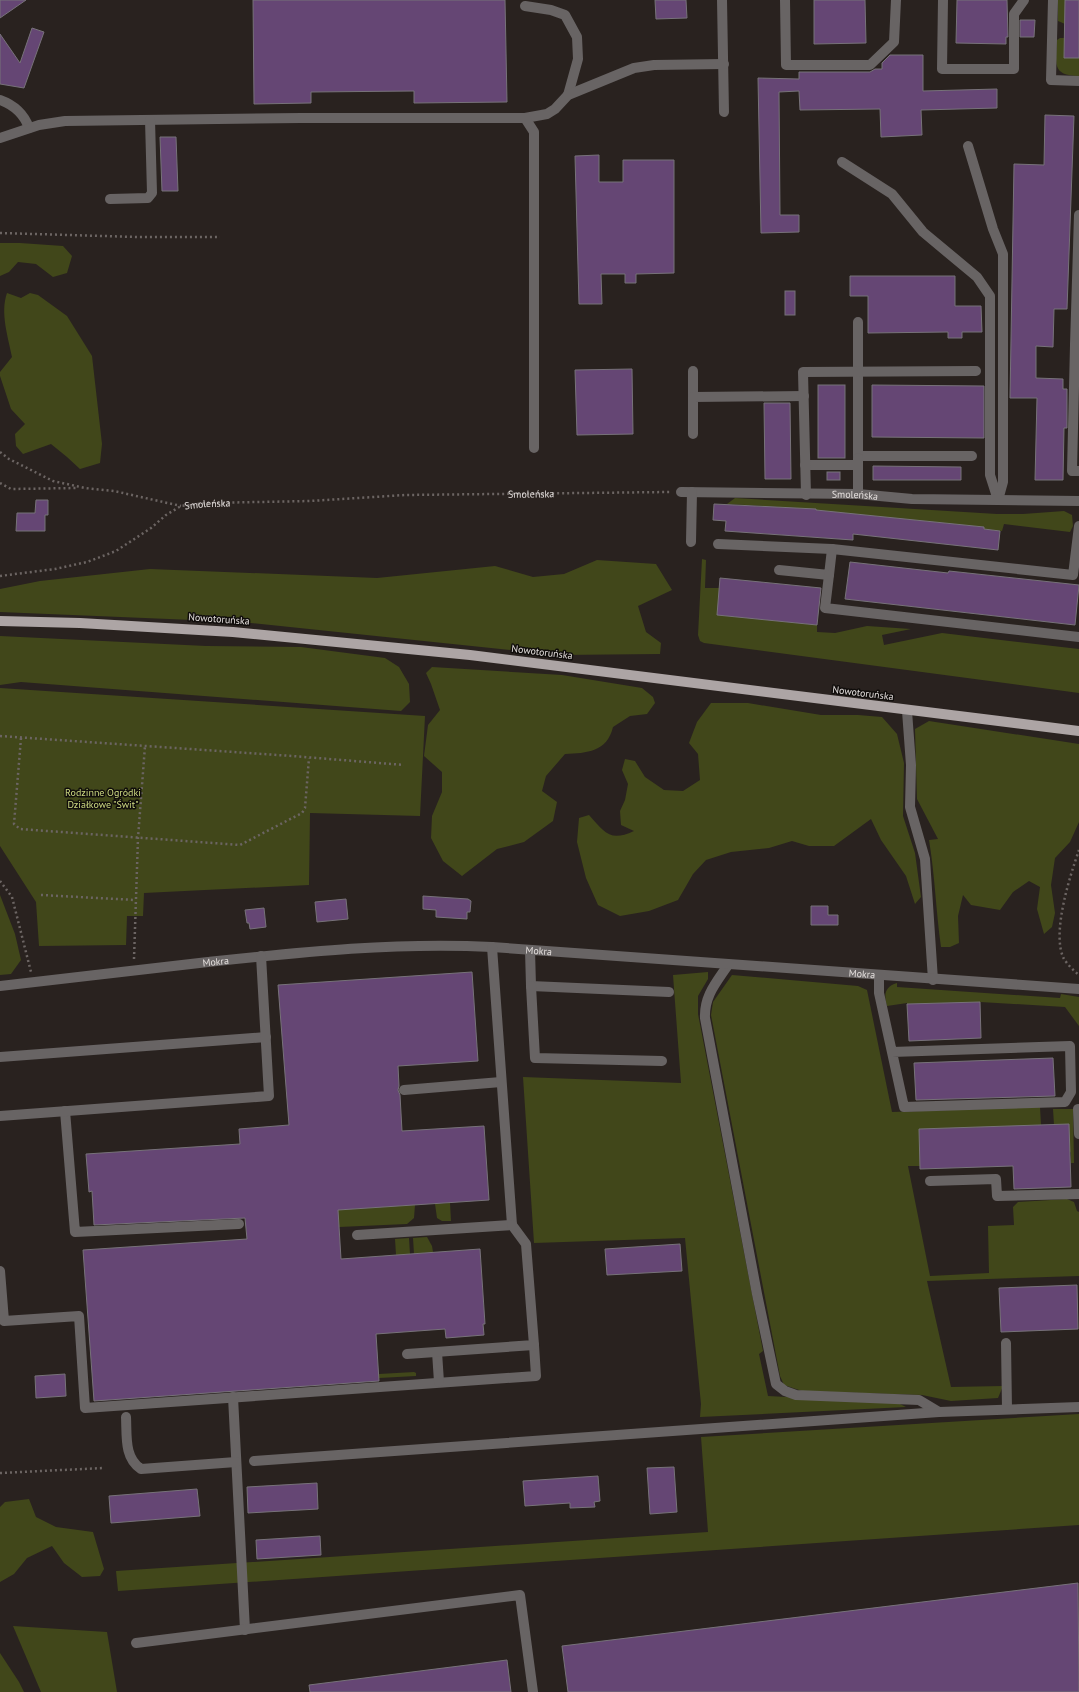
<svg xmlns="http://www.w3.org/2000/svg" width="1079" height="1692" viewBox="0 0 1079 1692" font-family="'PT Sans',sans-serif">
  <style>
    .green { fill: #41471a }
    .building { fill: #654674; stroke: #777279 }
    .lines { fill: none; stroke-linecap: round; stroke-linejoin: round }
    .path { stroke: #6c6563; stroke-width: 2.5; stroke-dasharray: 2 3; stroke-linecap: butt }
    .minor { stroke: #686464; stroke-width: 10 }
    .major { stroke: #ada5a5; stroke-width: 10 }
    .labels { text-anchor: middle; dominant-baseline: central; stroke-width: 3; stroke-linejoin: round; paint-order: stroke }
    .street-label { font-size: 10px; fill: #e4dfdd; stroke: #100d0b }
    .park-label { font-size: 10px; fill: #cdd981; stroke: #100d0b }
  </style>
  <rect width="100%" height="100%" fill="#29221f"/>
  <g class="green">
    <polygon points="1058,0 1065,0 1065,24 1058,21"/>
    <path d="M1060,38H1065L1064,58H1079V76C1051,76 1056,62 1057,40Z"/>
    <polygon points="0,243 20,243 63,246 72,256 67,273 53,277 36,264 18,262 9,272 0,276"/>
    <path d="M7,293L21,298L30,293L38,295L67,316L92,356L102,444L100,463L80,469L67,457L51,444L23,454L16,446L15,434L25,424L11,409L0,376V372L12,357C8,336 0,313 7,293Z"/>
    <polygon points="735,498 997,514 1023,514 1064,511 1072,515 1073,526 1070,532 1004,524 1002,531 984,529 984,527 816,510 815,509 727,504"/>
    <polygon points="702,559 706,560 705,588 720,588 717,615 817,625 817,632 835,633 867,626 911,629 882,635 884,645 942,633 1079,649 1079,693 704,643 700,641 698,635"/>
    <polygon points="597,560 656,564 672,590 638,606 646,632 661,643 660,654 558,655 241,622 0,612 0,589 40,581 150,569 377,578 495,566 533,577 564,574"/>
    <polygon points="0,636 206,646 301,647 385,658 399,667 409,684 410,702 401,711 21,682 0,685"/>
    <path d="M432,667L562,675L642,688L653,697L655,703L647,714L630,716L613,727C607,752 587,753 565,754L546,776L542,791L557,802L553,821L524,842L497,849L462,876L443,861L431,838L432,816L442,792V772L424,756L428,725L440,710L431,684L426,673Z"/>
    <polygon points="0,688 425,716 420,816 310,813 309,885 144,893 143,916 127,916 126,945 39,946 36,902 0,846"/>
    <path d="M711,703H748L821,715H858L882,717L897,734L904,763L903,816L915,853L921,897L915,904L906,876L881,840L871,819L834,846H809L792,841L769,848L731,852L706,860L693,874L678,900L649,911L620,916L598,905L586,878L577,842L579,818L589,815C605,833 610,842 634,831L621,825L620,811L625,800L628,784L622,770L625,759L635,761L645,777L664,790L683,791L700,780L698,754L689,743L697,722Z"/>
    <path d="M929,721L1079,744V822L1070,842L1055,858L1051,885L1055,913L1052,927L1044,934L1037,909L1040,887L1029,881L1013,892L1000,910L971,905L963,895L958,916L959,943L950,947H941C936,912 935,876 929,840L938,839L917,799L915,729Z"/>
    <polygon points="0,895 15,934 21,960 11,974 0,975"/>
    <polygon points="708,972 708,979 698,996 698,1014 763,1351 759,1354 768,1396 898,1403 906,1407 700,1417 701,1404 685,1238 534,1243 523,1077 681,1083 673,975"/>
    <polygon points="732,975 858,986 867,990 892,1112 1040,1107 1041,1125 919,1130 920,1166 908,1166 930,1276 989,1273 988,1226 1014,1225 1013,1207 1018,1202 1067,1199 1074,1202 1077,1211 1079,1212 1079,1276 927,1281 951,1387 1003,1386 998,1398 951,1401 922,1395 802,1391 784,1385 780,1376 711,1015 713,1002"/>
    <path d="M897,983V987L1060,998L1061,994L1079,997V1026L1065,1007L980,1002L907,1004V1003L887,1006C884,995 884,987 897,983Z"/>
    <polygon points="1053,1109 1073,1109 1074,1163 1071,1163 1071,1153 1054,1125"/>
    <polygon points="450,1203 451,1221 442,1221 437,1218 435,1204"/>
    <polygon points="415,1205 414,1218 407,1224 339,1227 338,1210"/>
    <polygon points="427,1237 432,1246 433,1252 414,1254 413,1238"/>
    <polygon points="409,1238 410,1254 396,1255 395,1239"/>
    <polygon points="414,1372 416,1373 416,1376 379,1378 379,1374"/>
    <polygon points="1079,1414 1079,1525 118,1591 116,1571 708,1532 701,1437"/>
    <polygon points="29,1499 36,1517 56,1527 93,1532 104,1569 100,1576 82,1577 64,1563 52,1546 27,1558 14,1574 0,1582 0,1507 5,1502"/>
    <polygon points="13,1626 107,1632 117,1692 41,1692"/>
    <polygon points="0,1653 19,1682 24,1692 0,1692"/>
  </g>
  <g class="building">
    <polygon points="0,0 26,0 0,18"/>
    <polygon points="253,0 505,0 507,102 414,103 414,91 311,92 311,103 254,104"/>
    <polygon points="655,0 686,0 687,18 656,19"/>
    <polygon points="814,0 865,0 866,43 814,44"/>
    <polygon points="957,0 1007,0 1008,37 1006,37 1006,44 956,43"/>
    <polygon points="1065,0 1079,0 1079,58 1064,58"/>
    <polygon points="1020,20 1035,20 1034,37 1020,37"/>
    <polygon points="32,28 44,32 24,88 0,84 0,34 20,63"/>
    <polygon points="890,55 923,55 923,91 997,89 997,108 921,110 922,135 881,137 880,109 800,110 799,91 779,92 780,215 799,215 799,232 761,233 758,78 799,79 799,72 870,72 875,69 882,69 882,63"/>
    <polygon points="1045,115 1074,116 1067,309 1054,309 1053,347 1036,346 1036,378 1063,379 1063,389 1067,389 1067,428 1064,428 1063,480 1035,480 1037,398 1010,398 1014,164 1044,165"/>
    <polygon points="160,137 176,137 178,191 162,191"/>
    <polygon points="599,155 599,182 623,182 623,160 674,160 674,273 636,274 636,283 625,283 625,274 601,274 602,304 579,304 575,156"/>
    <polygon points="850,276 955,276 955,306 981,306 982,332 962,332 962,338 948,338 948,332 868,333 868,296 850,296"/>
    <rect x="785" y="291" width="10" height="24"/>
    <polygon points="632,369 633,434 577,435 575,370"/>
    <rect x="818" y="385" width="27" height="73"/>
    <polygon points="872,385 984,386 984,438 872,437"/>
    <polygon points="764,403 790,403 791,479 765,479"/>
    <polygon points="873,466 961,467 961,480 873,480"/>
    <rect x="827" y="472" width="13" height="8"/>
    <polygon points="36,500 48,500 48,515 45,515 45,531 16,531 17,513 35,513"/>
    <polygon points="714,504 816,509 816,510 984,527 984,529 1000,531 998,550 853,534 853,540 725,531 726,521 713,520"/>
    <polygon points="850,562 948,573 949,571 1079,585 1075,625 845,599"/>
    <polygon points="720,578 821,588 817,625 717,615"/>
    <polygon points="423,896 468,899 471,901 470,912 467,912 467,919 436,917 436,910 423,909"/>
    <polygon points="346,899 348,919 317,922 315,902"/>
    <polygon points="811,906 828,906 828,915 838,915 838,925 811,925"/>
    <polygon points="264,908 266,927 250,929 249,923 247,923 245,910"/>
    <polygon points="472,972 478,1061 398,1066 399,1086 398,1090 400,1095 402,1131 484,1126 489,1200 338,1210 341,1259 480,1249 485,1324 483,1324 484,1335 446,1338 445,1329 376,1334 379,1381 94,1401 83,1250 247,1239 245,1218 94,1225 92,1191 89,1192 86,1154 240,1144 239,1129 289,1125 278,985"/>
    <polygon points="980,1002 981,1038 909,1041 907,1004"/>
    <polygon points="1053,1058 1055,1096 916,1100 914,1063"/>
    <polygon points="1069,1124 1071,1187 1014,1189 1013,1166 920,1169 919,1129"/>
    <polygon points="680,1244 682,1271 607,1275 605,1249"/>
    <polygon points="1077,1285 1078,1329 1001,1332 999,1288"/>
    <polygon points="65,1374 66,1396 36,1398 35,1376"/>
    <polygon points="674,1467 677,1512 650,1514 647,1468"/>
    <polygon points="598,1476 600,1501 594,1502 595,1507 570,1508 570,1503 525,1506 523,1481"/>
    <polygon points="317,1483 318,1509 248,1513 247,1487"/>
    <polygon points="197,1489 200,1516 111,1523 109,1496"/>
    <polygon points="320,1536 321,1555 257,1559 256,1540"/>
    <polygon points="1078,1583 1079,1692 568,1692 562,1646"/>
    <polygon points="507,1660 511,1692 310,1692 309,1685"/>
  </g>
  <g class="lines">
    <g class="path">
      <polyline points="0,233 137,237 220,237"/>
      <polyline points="0,452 9,459 53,481 85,488 114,491 181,506"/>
      <polyline points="0,483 11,489 78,488"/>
      <path id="s1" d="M0,576L55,569L87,562L116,551L151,528L166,515L181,506L206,503L310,501L405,495L670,492"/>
      <polyline points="0,736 292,756 404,765"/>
      <polyline points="21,738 14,824 20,829 240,845 302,813 305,808 309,758"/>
      <path d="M1079,850C1070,876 1051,934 1064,959C1067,964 1074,971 1079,975"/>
      <polyline points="0,881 12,897 31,972"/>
      <polyline points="41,895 135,900"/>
      <polyline points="134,959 138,838 145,746"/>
      <polyline points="0,1473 104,1468"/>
    </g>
    <g class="minor">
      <polyline points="722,0 724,112"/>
      <polyline points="785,0 786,65 870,65 894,42 896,0"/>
      <polyline points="943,0 942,69 1014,69 1014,14 1024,0"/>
      <polyline points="1053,0 1051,80 1079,81"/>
      <polyline points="525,6 551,10 565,15 577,37 578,59 568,95"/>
      <path d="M0,100C14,105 24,114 29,128"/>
      <polyline points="525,118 547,114 555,109 568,95 634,68 654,65 724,64"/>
      <polyline points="0,138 39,125 65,121 301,118 525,118 534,132 534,448"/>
      <polyline points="968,146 993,229 1003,254 1003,482 998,500"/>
      <polyline points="842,162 892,194 923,232 977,277 990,296 990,475 998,500"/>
      <polyline points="110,199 148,198 152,193 150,120"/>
      <polyline points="858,322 858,456 972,456"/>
      <polyline points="1075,345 1079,215"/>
      <polyline points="1079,345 1075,345 1072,471 1079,471"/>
      <polyline points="693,397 693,371"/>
      <polyline points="693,434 693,397 804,396"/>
      <polyline points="805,465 858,465"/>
      <path id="s2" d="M681,492L858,494L912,499L1079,501"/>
      <polyline points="858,494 858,458"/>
      <polyline points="806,495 803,372 976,371"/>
      <polyline points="691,542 692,492"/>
      <polyline points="718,544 832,549 1073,575 1079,526"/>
      <polyline points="779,570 829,575 832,549"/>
      <polyline points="829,575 825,608 1079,637"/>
      <polyline points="907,711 911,765 910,807 925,859 933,980"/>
      <polyline points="530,950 531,986 669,992"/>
      <path d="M728,965C716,983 704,996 705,1018L757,1294L776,1384L785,1391L796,1395L919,1400L939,1412"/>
      <polyline points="879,976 879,993 904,1107 1065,1102 1071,1092 1070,1046 892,1052"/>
      <path id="s3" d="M0,986C69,978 139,970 208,962C303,952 397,942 492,947L1079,989"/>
      <polyline points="531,986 535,1058 662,1061"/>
      <polyline points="0,1057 266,1037"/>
      <polyline points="404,1090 501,1082"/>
      <polyline points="1078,1109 1079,1134"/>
      <polyline points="65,1111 75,1232 239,1224"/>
      <polyline points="0,1116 269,1096 261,956"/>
      <polyline points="930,1181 996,1179 997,1196 1079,1194"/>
      <polyline points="357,1235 512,1225 492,947"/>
      <polyline points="0,1271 4,1321 79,1316 85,1408 536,1376 534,1345"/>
      <polyline points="1006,1343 1007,1409"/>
      <polyline points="437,1352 439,1382"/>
      <polyline points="407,1354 534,1345 526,1244 512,1225"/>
      <polyline points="233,1397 245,1630"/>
      <path d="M126,1417C127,1436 124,1458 141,1469L236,1462"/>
      <polyline points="254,1461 939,1412 1079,1407"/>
      <polyline points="136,1643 520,1595 533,1692"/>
    </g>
    <polyline class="major" points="0,621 80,623 233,632 470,655 1079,731"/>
  </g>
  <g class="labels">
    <g class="street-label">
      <text stroke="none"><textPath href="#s1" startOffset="549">Smoleńska</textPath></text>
      <text stroke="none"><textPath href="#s2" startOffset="174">Smoleńska</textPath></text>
      <text stroke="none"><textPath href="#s1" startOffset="225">Smoleńska</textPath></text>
      <text transform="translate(219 619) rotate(4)">Nowotoruńska</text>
      <text transform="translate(542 652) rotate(7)">Nowotoruńska</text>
      <text transform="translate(863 693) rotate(7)">Nowotoruńska</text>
      <text stroke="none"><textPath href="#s3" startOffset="541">Mokra</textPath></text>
      <text stroke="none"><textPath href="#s3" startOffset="217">Mokra</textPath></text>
      <text stroke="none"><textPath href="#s3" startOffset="865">Mokra</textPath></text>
    </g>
    <g class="park-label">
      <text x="103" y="792">Rodzinne Ogródki<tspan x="103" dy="12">Działkowe "Świt"</tspan></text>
    </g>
  </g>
</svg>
